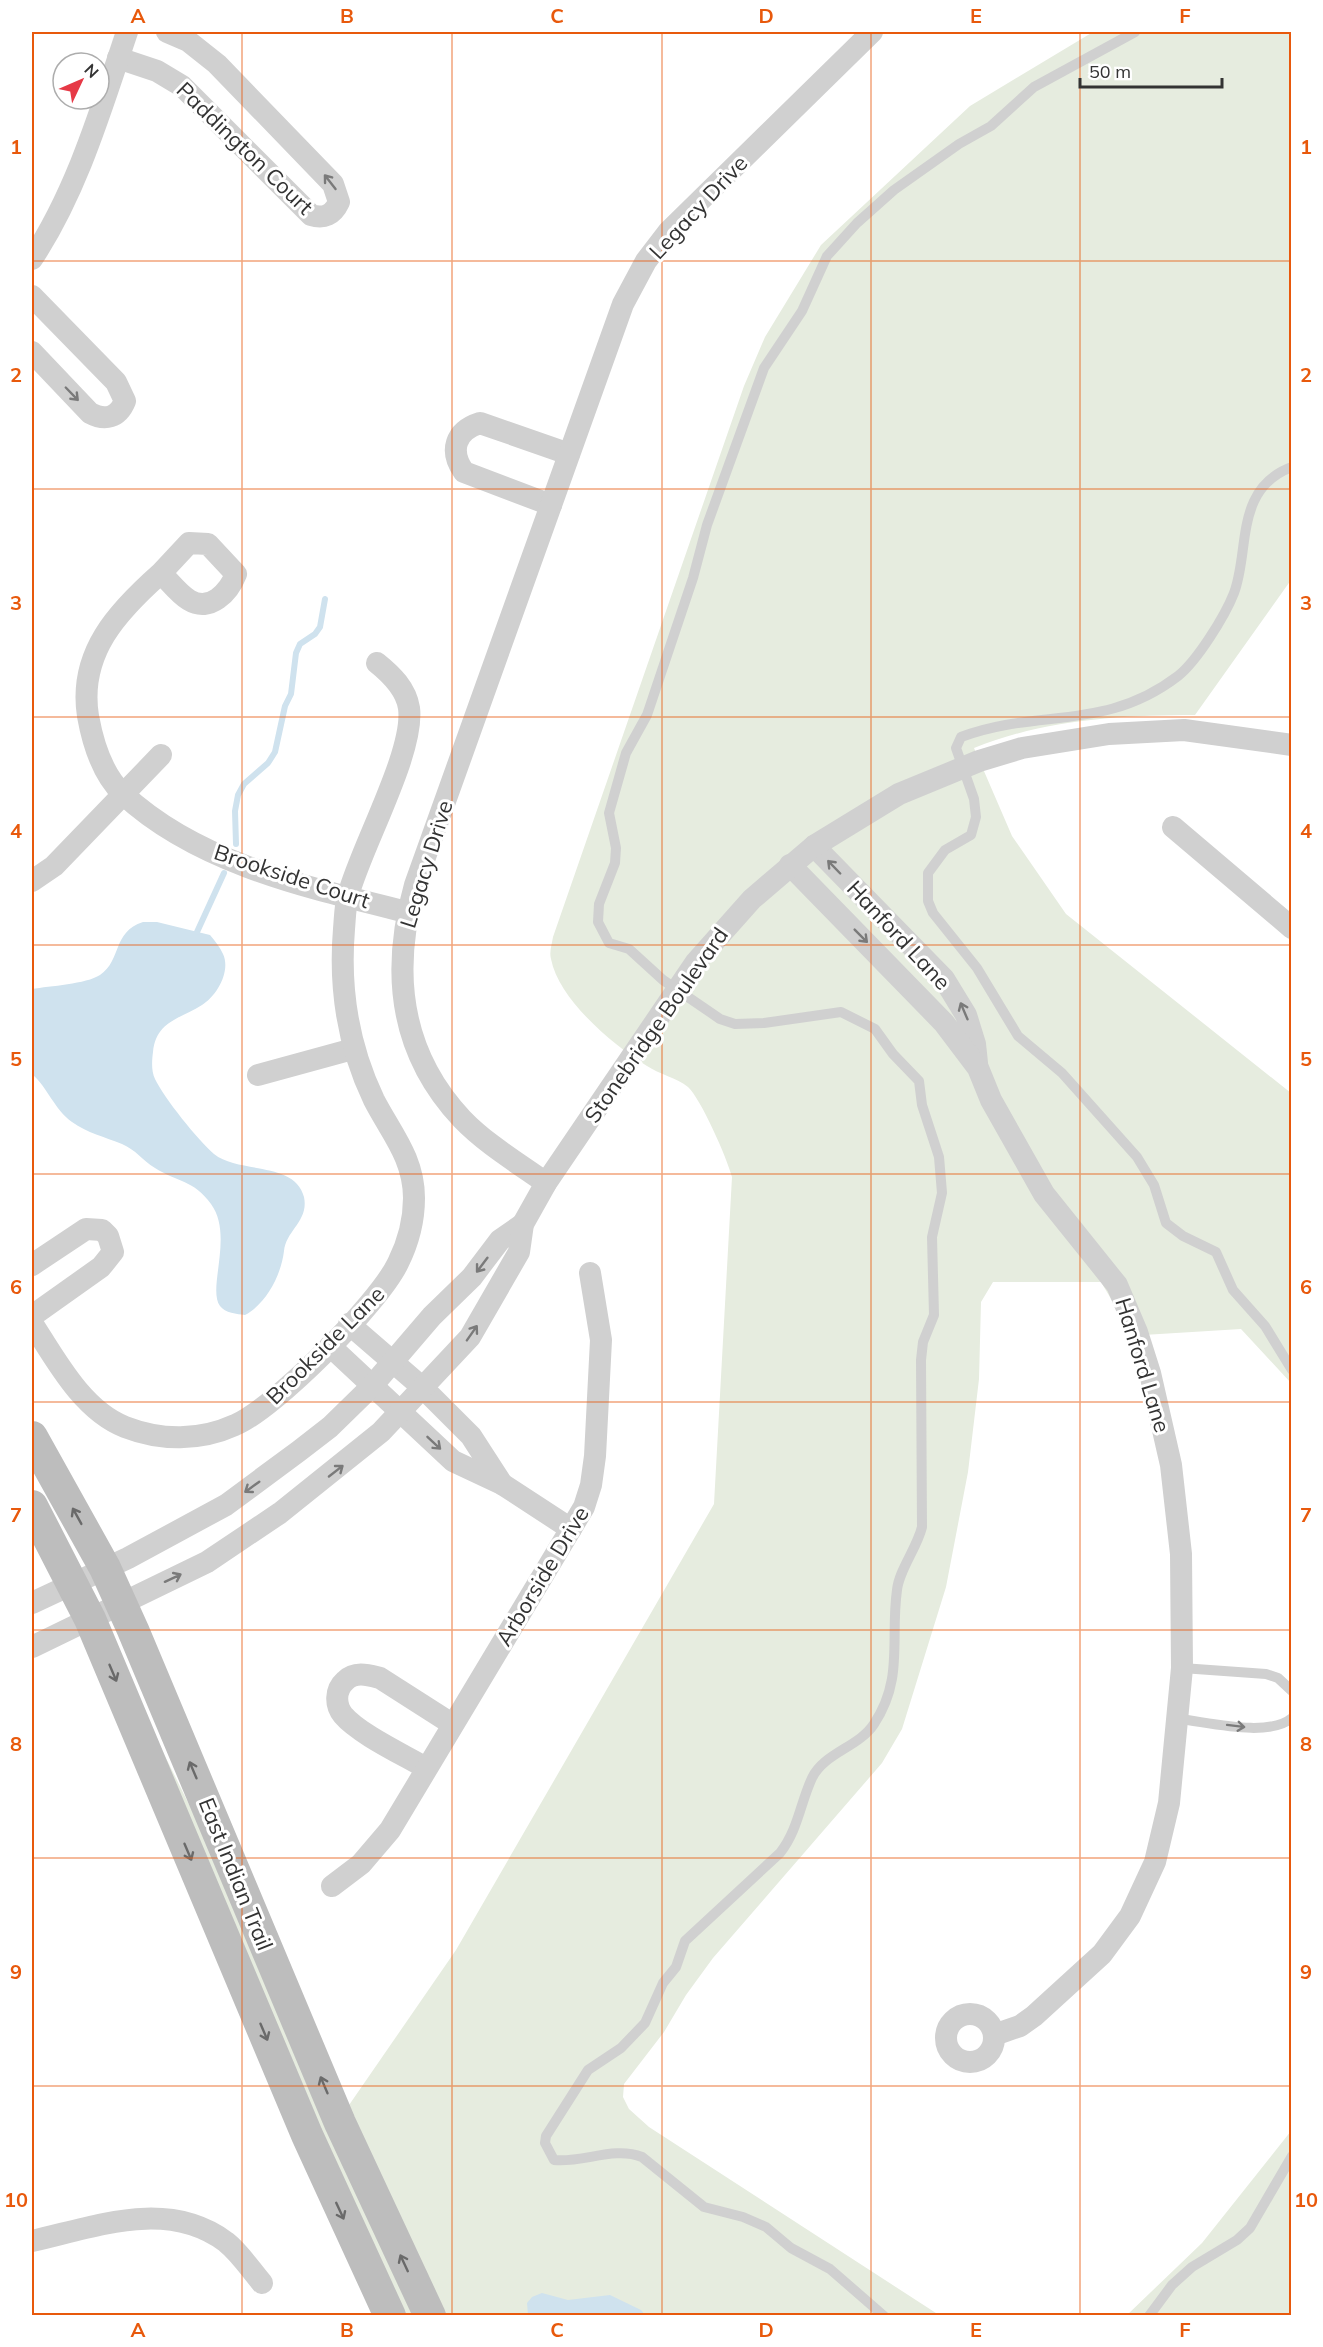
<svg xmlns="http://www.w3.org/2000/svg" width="1323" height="2347" viewBox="0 0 1323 2347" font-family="Mulish,sans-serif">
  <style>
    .green { fill: #e6ecdf }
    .water { fill: #cfe2ee }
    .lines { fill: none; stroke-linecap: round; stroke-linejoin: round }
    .stream { stroke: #cfe2ee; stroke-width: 6 }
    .service { stroke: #d0d0d0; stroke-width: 10 }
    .minor { stroke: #d0d0d0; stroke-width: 22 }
    .secondary { stroke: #bdbdbd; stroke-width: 32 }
    .oneway { stroke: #7a7a7a }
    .oneway2 { stroke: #6a6a6a }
    .grid { fill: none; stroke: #e8590c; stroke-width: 1.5; stroke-opacity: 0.55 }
    .labels { text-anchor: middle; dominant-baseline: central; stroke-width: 6; stroke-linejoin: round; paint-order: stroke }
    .street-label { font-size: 22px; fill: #333; stroke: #fff }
    .neatline { fill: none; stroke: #e8590c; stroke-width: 2 }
    .grid-label { font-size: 20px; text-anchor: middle; font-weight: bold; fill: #e8590c }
  </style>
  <rect width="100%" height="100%" fill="#fff"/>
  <g class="green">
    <path d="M1093,32H1291V580L1195,715C1120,715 1043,720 974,748L1012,836L1066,914L1291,1093V1383L1241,1329L1127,1336L1117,1309L1101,1282H993L981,1302L979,1379L968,1472L946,1587L902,1729L882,1763L713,1958L686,1995L664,2032L624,2084L623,2097L629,2109L649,2127L939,2315H445L347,2108L456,1950L714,1504L732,1177C727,1158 701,1099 688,1087C677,1078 659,1074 647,1066C613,1045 559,1000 551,959C549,952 552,944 553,937L744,386L765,337L821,245L970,106Z"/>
    <polygon points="159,1744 221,1869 417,2315 403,2315 372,2254"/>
    <polygon points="1291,2131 1291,2315 1126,2316 1202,2243"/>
  </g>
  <g class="water">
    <path d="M143,922H157L210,935C215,941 220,947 223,954C231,971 217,996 202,1005C180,1019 156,1021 153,1052C152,1060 151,1071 155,1079C164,1098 198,1140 214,1154C239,1174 295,1161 304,1197C309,1221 286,1230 284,1251C281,1275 267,1303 245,1315C237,1314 225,1313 220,1306C207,1289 234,1235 211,1204C194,1180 177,1182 155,1168C142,1160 136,1150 122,1144C105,1137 87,1133 72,1122C54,1109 48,1088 32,1074V989C50,986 86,984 100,975C122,960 112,932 143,922Z"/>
    <polygon points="542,2293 568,2300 610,2295 641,2310 645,2315 528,2315 527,2303 532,2297"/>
  </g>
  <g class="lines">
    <g class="stream">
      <polyline points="236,844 235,811 238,795 244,784 268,763 275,752 285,706 291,694 296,653 300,644 315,634 320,627 325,599"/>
      <polyline points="197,932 224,873"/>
    </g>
    <g class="service">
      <path d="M1292,467C1234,488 1250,551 1234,593C1225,616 1197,661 1178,676C1105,732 1038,708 961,737L956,748L974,799L976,817L971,835L945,850L928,873V901L933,913L977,968L1018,1036L1062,1073L1137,1157L1154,1185L1166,1223L1183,1236L1216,1252L1233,1290L1265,1326L1292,1370"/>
      <polyline points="1182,1668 1266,1674 1278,1678 1292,1691"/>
      <path d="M1179,1719C1208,1722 1268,1738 1292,1718"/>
      <path d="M884,2316L830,2269L791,2248L766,2227L743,2217L704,2207L642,2157C614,2146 583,2163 554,2160L545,2143L546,2136L588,2070L621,2048L645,2023L663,1983L676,1967L685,1941L780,1853C798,1830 800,1804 812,1778C824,1753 859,1747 874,1724C904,1679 890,1639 897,1590C899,1570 917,1548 922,1527L921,1360L923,1342L934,1315L932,1237L942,1193L939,1157L922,1105L919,1081L893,1054L875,1029L841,1012L764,1023L735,1024L720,1019L663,980L629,949L609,943L598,922L599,904L615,863L616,848L609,813L626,753L647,715L693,578L707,525L764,368L802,311L827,256L857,223L894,190L959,144L991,126L1034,87L1135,32"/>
      <polyline points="1149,2316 1172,2285 1192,2267 1237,2240 1250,2228 1292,2156"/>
    </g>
    <g class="minor">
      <path d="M118,58L157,71L182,86L311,215C324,219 333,215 339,202L333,184L217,64L188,41L167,32"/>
      <path d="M32,259C77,191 101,109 127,32"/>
      <path d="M32,296L116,382L125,401C118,418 105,421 90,413L32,352"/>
      <path d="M551,505L464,472C449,451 455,431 480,423L569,454"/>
      <path d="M161,573L189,543L208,544L236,574C229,592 210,613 189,600C179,594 170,582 161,573C118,611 78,653 88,716C93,744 102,774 123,794C198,864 310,888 407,912"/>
      <polyline points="1173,827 1292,928"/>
      <polyline points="814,846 944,979 966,1015 975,1044 977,1063"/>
      <polyline points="790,865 944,1023 978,1068 991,1100 1044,1194 1117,1285 1137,1332 1150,1373 1171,1465 1181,1554 1182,1668 1169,1803 1155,1862 1130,1916 1102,1954 1034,2016 1020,2026 994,2035"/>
      <polyline points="32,881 54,866 161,755"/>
      <polyline points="258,1075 353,1049"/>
      <path d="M546,1183C518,1163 486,1144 462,1119C399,1052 391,970 415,885L623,304L646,261L669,231L872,32"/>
      <polyline points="32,1265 86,1229 102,1230 108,1236 113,1252 101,1267 32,1316"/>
      <path d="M32,1323C56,1360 82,1410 125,1427C161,1441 200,1441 235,1425C275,1408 379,1303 398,1263C408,1243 414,1220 414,1198C414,1158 391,1133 374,1100C348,1046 339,989 344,929C345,918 345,906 348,896C360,849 415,752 409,708C406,689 392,675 377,663"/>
      <polyline points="349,1324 423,1388 471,1436 502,1484"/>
      <polyline points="330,1346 453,1461 502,1484 571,1529"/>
      <polyline points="32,1603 128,1558 226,1505 299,1451 330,1427 372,1386 432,1316 472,1277 500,1240 523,1224"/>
      <polyline points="32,1647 207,1562 280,1513 381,1432 470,1337 519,1252 523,1224 546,1183 696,962 752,899 814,846 899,794 979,761 1022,748 1109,734 1184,730 1292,745"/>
      <path d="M426,1768C404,1755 359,1734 343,1715C335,1705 335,1690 345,1681C355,1671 368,1675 380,1678L452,1724"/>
      <polyline points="332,1886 361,1864 390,1830 584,1507 591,1485 595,1456 601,1340 590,1273"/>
      <circle cx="970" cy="2038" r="24"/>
      <path d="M32,2241C95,2227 167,2198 226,2242C240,2253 250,2269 262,2283"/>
    </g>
    <g class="secondary">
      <polyline points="32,1437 105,1568 133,1630 340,2123 430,2316"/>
      <polyline points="32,1506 90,1619 307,2135 390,2316"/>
    </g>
  </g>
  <defs><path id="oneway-shaft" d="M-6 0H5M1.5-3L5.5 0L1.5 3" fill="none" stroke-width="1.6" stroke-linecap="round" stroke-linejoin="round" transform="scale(1.5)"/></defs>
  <g class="oneway">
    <use href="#oneway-shaft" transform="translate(330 182) rotate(-128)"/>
    <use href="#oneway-shaft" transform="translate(72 394) rotate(46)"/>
    <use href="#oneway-shaft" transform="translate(834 867) rotate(-134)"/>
    <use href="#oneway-shaft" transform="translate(861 936) rotate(45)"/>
    <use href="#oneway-shaft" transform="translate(964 1011) rotate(-113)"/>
    <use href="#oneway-shaft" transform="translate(482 1265) rotate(127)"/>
    <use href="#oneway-shaft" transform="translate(472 1333) rotate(-55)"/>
    <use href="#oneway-shaft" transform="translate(434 1443) rotate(43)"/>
    <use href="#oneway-shaft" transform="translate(336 1471) rotate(-38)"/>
    <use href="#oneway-shaft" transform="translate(252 1487) rotate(144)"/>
    <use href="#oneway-shaft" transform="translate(173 1578) rotate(-25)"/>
    <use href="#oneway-shaft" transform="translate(1236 1726) rotate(7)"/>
  </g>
  <g class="oneway2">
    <use href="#oneway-shaft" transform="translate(77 1516) rotate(-119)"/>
    <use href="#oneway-shaft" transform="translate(113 1673) rotate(67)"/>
    <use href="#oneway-shaft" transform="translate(193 1770) rotate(-113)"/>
    <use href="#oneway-shaft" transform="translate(188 1852) rotate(67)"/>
    <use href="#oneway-shaft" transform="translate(264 2032) rotate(67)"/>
    <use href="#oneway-shaft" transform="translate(324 2085) rotate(-113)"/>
    <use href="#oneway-shaft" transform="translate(340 2211) rotate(65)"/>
    <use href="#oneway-shaft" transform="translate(404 2263) rotate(-115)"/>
  </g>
  <path class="grid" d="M242,32V2316M452,32V2316M662,32V2316M871,32V2316M1080,32V2316M32,261H1292M32,489H1292M32,717H1292M32,945H1292M32,1174H1292M32,1402H1292M32,1630H1292M32,1858H1292M32,2086H1292"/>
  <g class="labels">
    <g class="street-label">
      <text transform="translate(245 148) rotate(44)">Paddington Court</text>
      <text transform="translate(698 207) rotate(-47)">Legacy Drive</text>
      <text transform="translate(426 864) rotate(-73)">Legacy Drive</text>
      <text transform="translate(292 876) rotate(18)">Brookside Court</text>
      <text transform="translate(899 935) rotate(47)">Hanford Lane</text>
      <text transform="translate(656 1025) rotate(-55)">Stonebridge Boulevard</text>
      <text transform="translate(325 1345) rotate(-45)">Brookside Lane</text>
      <text transform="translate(1143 1365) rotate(73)">Hanford Lane</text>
      <text transform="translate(542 1576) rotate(-59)">Arborside Drive</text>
      <text transform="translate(236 1874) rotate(68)">East Indian Trail</text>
    </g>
  </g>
  <rect width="1323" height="2347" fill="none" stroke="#ffffff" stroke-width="66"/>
  <g transform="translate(81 81) rotate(46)"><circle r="28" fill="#ffffff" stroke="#adadad" stroke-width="1.5"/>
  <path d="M0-4.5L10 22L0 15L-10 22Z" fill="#e63946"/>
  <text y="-9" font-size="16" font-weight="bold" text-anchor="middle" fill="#333333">N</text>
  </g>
  <path d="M1080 78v9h142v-9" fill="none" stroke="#333333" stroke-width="3"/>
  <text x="1089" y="78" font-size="18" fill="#333333" stroke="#ffffff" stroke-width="4.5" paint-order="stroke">50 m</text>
  <rect x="33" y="33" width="1257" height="2281" class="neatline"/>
  <g class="grid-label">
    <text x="138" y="23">A</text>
    <text x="347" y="23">B</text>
    <text x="557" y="23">C</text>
    <text x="766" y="23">D</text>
    <text x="976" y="23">E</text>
    <text x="1185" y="23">F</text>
    <text x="16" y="154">1</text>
    <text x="1306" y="154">1</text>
    <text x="16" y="382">2</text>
    <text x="1306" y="382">2</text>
    <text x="16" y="610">3</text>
    <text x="1306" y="610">3</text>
    <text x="16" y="838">4</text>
    <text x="1306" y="838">4</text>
    <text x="16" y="1066">5</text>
    <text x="1306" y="1066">5</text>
    <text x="16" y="1294">6</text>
    <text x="1306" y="1294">6</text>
    <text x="16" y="1522">7</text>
    <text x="1306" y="1522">7</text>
    <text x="16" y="1751">8</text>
    <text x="1306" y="1751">8</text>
    <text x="16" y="1979">9</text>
    <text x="1306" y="1979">9</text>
    <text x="16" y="2207">10</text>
    <text x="1306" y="2207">10</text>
    <text x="138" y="2337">A</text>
    <text x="347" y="2337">B</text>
    <text x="557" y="2337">C</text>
    <text x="766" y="2337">D</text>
    <text x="976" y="2337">E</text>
    <text x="1185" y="2337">F</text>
  </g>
</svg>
